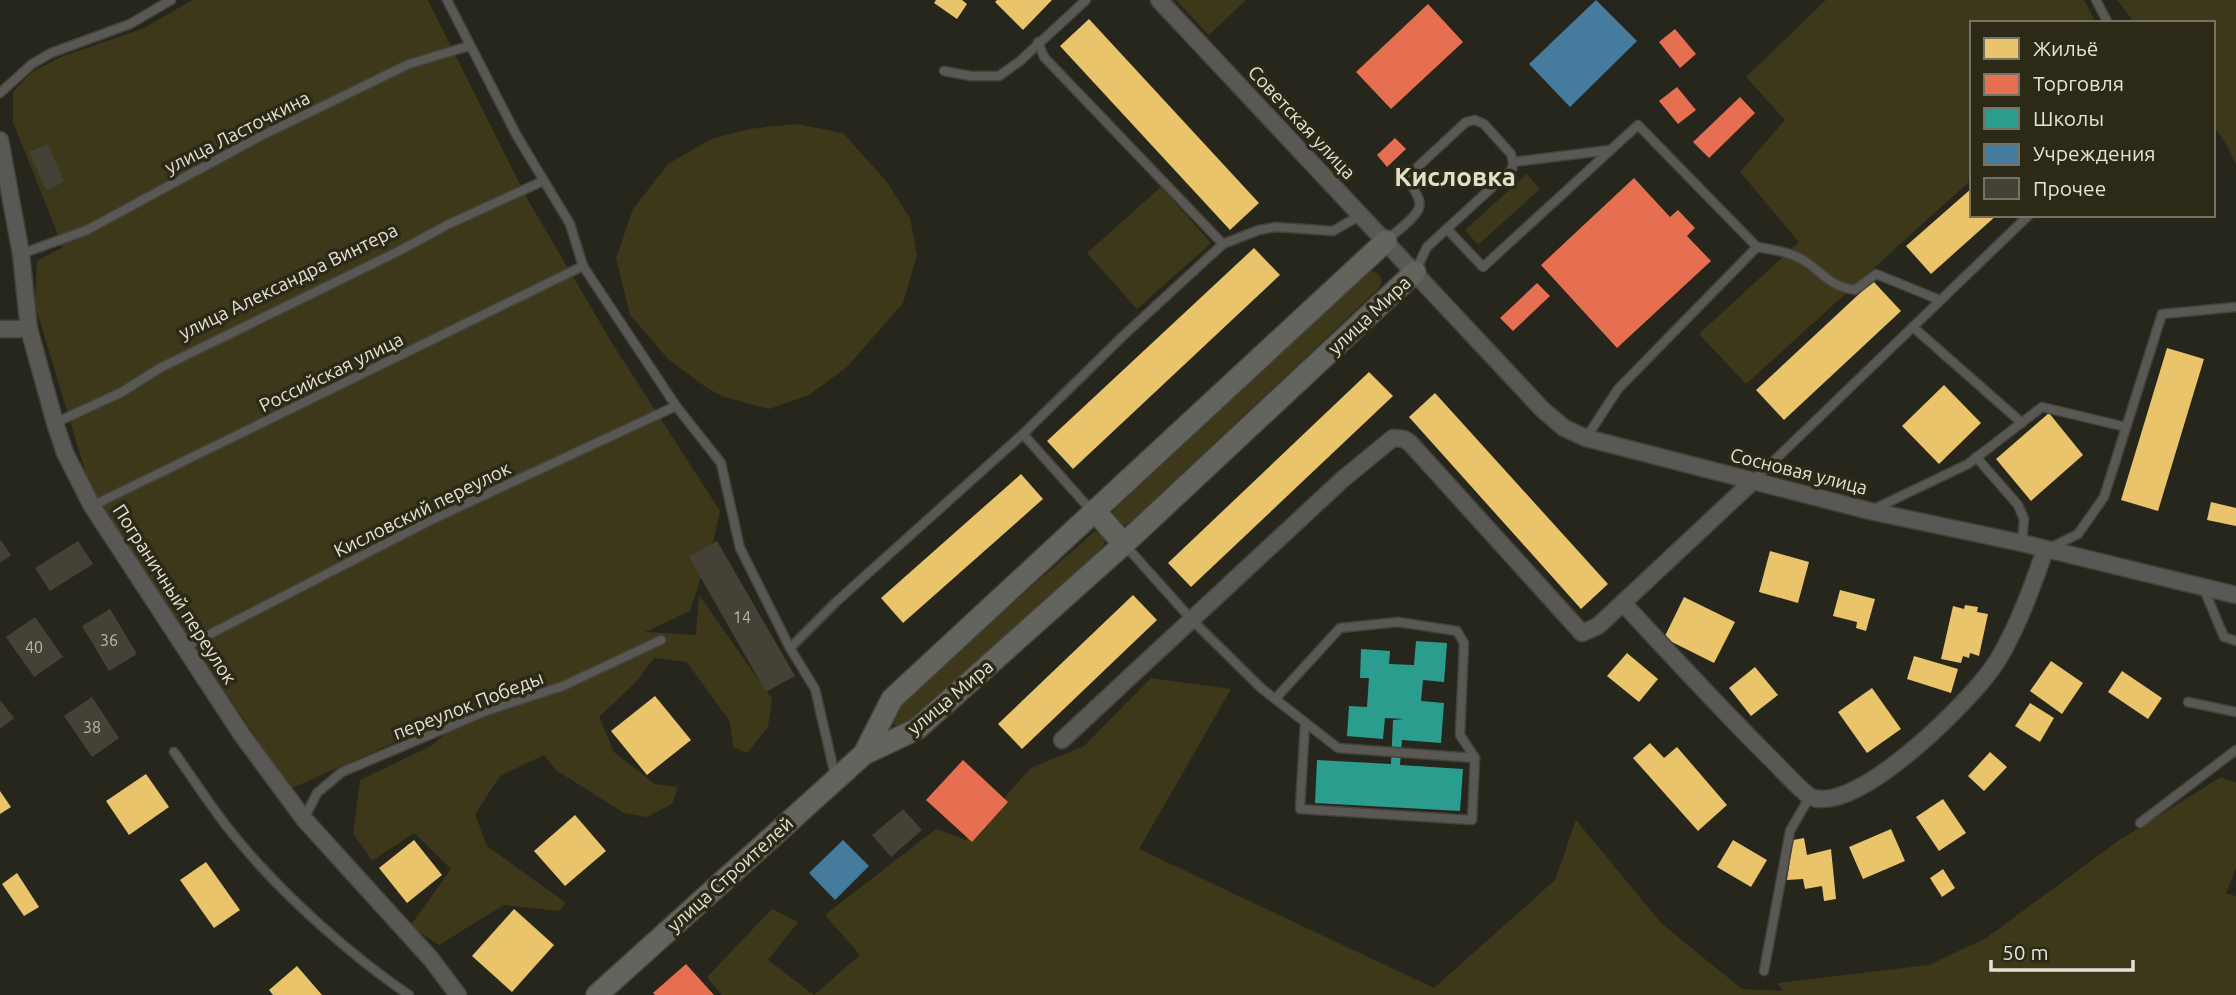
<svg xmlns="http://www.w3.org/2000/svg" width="2236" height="995" viewBox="0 0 2236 995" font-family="Ubuntu,sans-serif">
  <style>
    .green { fill: #3d3819 }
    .homes { fill: #e9c46a }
    .shops { fill: #e76f51 }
    .schools { fill: #2a9d8f }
    .public { fill: #457b9d }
    .building { fill: #444236 }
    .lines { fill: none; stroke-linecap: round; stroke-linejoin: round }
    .lane-casing { stroke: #44433b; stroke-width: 11 }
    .street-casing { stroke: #44433b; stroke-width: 19 }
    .secondary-casing { stroke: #44433b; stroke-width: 24 }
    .lane { stroke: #595854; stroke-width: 8 }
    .street { stroke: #595854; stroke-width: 16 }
    .secondary { stroke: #64645f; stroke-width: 21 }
    .labels { text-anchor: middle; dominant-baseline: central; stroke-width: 7; stroke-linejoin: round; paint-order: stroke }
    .number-label { font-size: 16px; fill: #bcbaaf }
    .street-label { font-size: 19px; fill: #e4e2d7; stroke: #2c2917 }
    .district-label { font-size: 26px; font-weight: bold; fill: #e3e0c9; stroke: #2c2917 }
  </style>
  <rect width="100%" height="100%" fill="#27261c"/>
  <g class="green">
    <polygon points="192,0 428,0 528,200 612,343 720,511 714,538 690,611 645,632 696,635 699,595 772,699 768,727 747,753 733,747 730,722 687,662 654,658 636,682 599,717 614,752 655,784 678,787 672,804 647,817 624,813 557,771 544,755 500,776 475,814 487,846 566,903 559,911 504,905 439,945 410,926 451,869 414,833 372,861 353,833 360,780 431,746 477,706 290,789 90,487 35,305 37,261 63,247 13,122 13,92 32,72 61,57 144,28"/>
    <polygon points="1176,0 1246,0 1209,35"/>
    <polygon points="1826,0 2084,0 2096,23 1972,23 1972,179 1746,384 1699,334 1799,242 1740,172 1785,120 1746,77"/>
    <polygon points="2117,0 2236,0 2236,164 2223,139 2213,126 2213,23 2135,23"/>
    <polygon points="796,124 843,133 886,181 910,218 917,255 903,303 847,367 809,395 769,409 724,397 707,388 668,359 630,315 616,258 633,209 668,164 711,139 749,129"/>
    <polygon points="1527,174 1540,189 1478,245 1465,230"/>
    <polygon points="1161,187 1211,243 1137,309 1087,253"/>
    <path d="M1371,271C1381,272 1384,281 1378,289L1128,524L1120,526L1112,515L1115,509L1365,274Z"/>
    <polygon points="1095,531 1103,534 1106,540 1102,548 906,724 901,726 895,725 891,721 893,709"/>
    <polygon points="1151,678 1231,689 1139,849 1434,988 1555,880 1576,820 1662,924 1742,989 1783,991 1777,983 1929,965 1986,938 2118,841 2221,777 2236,783 2236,868 2226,893 2236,896 2236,995 814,995 860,955 825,915 936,829 966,840 1031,768 1084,746"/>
    <polygon points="772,909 798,922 768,960 814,995 722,995 707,977"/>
  </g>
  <g class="homes">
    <polygon points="936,0 962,0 967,4 957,19 934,3"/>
    <polygon points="997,0 1052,0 1023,30 995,2"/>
    <polygon points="1089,19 1259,203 1230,230 1060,46"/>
    <polygon points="1972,188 1972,215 1997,215 1931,274 1906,246"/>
    <polygon points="1254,248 1280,275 1073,469 1047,441"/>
    <polygon points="1873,281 1901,311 1784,420 1756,390"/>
    <polygon points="2167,348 2204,359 2158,511 2121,500"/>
    <polygon points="1369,372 1393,396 1191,587 1168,563"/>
    <polygon points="1944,385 1981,423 1939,464 1902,426"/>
    <polygon points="1435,393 1608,584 1581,609 1409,417"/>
    <polygon points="2049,413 2083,455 2031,501 1996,459"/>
    <polygon points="1021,474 1043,499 903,623 881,598"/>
    <polygon points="2211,502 2236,508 2236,526 2207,520"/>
    <polygon points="1770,551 1809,562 1798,603 1759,592"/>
    <polygon points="1840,590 1875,599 1866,631 1856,628 1857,622 1833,616"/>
    <polygon points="1133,595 1157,620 1022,749 998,724"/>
    <polygon points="1684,597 1735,622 1714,663 1664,638"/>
    <polygon points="1965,605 1978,607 1977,612 1988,614 1979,656 1970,653 1969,658 1963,656 1961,663 1941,659 1953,606 1964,609"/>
    <polygon points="1627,653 1658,679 1639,702 1607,676"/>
    <polygon points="1914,656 1958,669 1951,693 1907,679"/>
    <polygon points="2051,661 2083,683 2062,714 2030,691"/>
    <polygon points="1755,667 1778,695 1751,716 1729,688"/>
    <polygon points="2122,671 2162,698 2148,719 2108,692"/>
    <polygon points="1872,688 1901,729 1867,753 1838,712"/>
    <polygon points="655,696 691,740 647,775 611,731"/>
    <polygon points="2030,703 2054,718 2040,742 2015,726"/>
    <polygon points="1650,743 1664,758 1677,747 1727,805 1698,831 1633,758"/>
    <polygon points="1990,752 2007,767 1984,791 1968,776"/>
    <polygon points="146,774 169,807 129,835 106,801"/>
    <polygon points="0,791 11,807 0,814"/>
    <polygon points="1943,799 1966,833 1939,851 1916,817"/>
    <polygon points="575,815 606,851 565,886 534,851"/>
    <polygon points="1891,829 1905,861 1863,879 1849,847"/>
    <polygon points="1804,838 1807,855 1831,849 1836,899 1824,901 1822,886 1805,889 1803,879 1787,880 1793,840"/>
    <polygon points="414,840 442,875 407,903 379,868"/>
    <polygon points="1733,840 1767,860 1751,887 1717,867"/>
    <polygon points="206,862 240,910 214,928 180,880"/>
    <polygon points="1943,869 1955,888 1942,897 1930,878"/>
    <polygon points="17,873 39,907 24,916 2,884"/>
    <polygon points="514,909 554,945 512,992 472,956"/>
    <polygon points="297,966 322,995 273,995 269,990"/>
  </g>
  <g class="shops">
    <polygon points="1428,4 1463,42 1391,109 1356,72"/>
    <polygon points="1675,29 1696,54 1680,68 1659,42"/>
    <polygon points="1677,87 1696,110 1678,124 1659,101"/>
    <polygon points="1740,97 1755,113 1709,158 1693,142"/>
    <polygon points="1395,138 1406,149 1387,167 1377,155"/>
    <polygon points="1634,178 1670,217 1678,210 1695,228 1687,236 1711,261 1617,348 1541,265"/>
    <polygon points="1537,283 1550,296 1513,331 1500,318"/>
    <polygon points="963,760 1008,802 972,842 926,800"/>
    <polygon points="686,964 714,995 655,995 653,993"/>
  </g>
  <polygon class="schools" points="1416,641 1447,643 1444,682 1423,680 1421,701 1444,703 1441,743 1402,740 1400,765 1463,769 1460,811 1315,803 1317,760 1391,764 1393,720 1404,719 1385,718 1383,739 1347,736 1349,706 1367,707 1369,678 1360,678 1361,649 1390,651 1389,664 1414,665"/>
  <g class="public">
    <polygon points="1596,0 1637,41 1570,107 1529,64"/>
    <polygon points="843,840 869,866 835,900 809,873"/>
  </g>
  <g class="building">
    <polygon points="48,144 64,182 46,190 29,152"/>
    <polygon points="0,539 11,555 0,563"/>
    <polygon points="78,541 93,564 50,591 35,568"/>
    <polygon points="717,541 795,676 766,692 689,557"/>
    <polygon points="110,609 137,654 109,671 82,626"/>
    <polygon points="35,617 63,657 34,677 6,637"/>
    <polygon points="92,697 119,738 92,757 64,716"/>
    <polygon points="0,700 14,718 0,729"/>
    <polygon points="903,809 922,830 891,857 872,835"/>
  </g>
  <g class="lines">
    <defs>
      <g id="lane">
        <polyline points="447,0 517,136 570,224 583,266 676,406 721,463 740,548 790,648 815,689 835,775"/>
        <polyline points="2096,0 2108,23"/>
        <polyline points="944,71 971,76 999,76 1020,61 1086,0"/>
        <polyline points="0,93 32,64 51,53 130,24 171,0"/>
        <polyline points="1513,162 1610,150"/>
        <polyline points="1447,229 1483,267 1638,125 1757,247 1618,389 1586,438"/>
        <path d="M1388,239C1397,231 1412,221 1418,210C1425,196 1406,189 1412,172L1466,122L1475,120L1484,124L1511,154L1513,162L1512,169L1427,247L1415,272"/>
        <polyline points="1223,244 1259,230 1276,227 1333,231 1361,215"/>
        <path d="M1757,247C1774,250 1792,252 1806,262C1827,276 1828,285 1855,290L1876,274L1940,300"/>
        <polyline points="21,254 87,230 259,137 409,64 469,46"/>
        <polyline points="1913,327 2022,423"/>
        <polyline points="55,423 122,392 160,368 397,252 449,224 543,181"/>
        <polyline points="1023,434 1089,508 1094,511"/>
        <polyline points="1976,457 2018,505 2024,519 2022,543"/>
        <polyline points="1753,481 2029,215"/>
        <polyline points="92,506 583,266"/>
        <polyline points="1874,509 1968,464 2042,407 2126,427"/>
        <polyline points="1124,544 1192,620 1261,688 1338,748 1475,758"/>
        <polyline points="2050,548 2078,534 2104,497 2162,314 2236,307"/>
        <polyline points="2203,587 2224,637 2236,641"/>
        <polyline points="185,647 431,520 676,406"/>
        <polyline points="790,648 836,602 1023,434 1123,336 1223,244 1044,57 1038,42"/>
        <polyline points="1275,699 1340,628 1398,622 1457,631 1464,643 1460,735 1475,758 1472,820 1300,809 1305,723"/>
        <polyline points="2188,702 2236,712"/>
        <path d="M174,752C195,781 214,812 237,839C281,893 351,956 409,995"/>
        <polyline points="304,819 317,793 342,772 486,711 563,686 661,640"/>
        <polyline points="2140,823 2236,750"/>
        <polyline points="1764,971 1790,831 1810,796"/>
      </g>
      <g id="street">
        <polyline points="1159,0 1542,409 1564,428 1586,438 1870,511 2022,543 2236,595"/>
        <polyline points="0,140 21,254 29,329 55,423 65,453 92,506 242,735 304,819 431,959 458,995"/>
        <polyline points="0,329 29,329"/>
        <path d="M1623,603C1671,655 1719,707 1769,757C1778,765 1801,792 1811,797C1857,816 1977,696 1999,658C2019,624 2032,587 2045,550"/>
        <polyline points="1062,740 1343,479 1393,438 1404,439 1410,443 1582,633 1598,626 1753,481"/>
      </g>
      <g id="secondary">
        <polyline points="1095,511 1124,544"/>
        <polyline points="864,754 892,699 1386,241"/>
        <polyline points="597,995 864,754 917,729 1124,544 1415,272"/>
      </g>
    </defs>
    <use href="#lane" class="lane-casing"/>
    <use href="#street" class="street-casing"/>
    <use href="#secondary" class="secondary-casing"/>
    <use href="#lane" class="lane"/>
    <use href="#street" class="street"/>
    <use href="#secondary" class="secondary"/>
  </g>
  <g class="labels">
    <g class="number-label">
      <text x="742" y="617">14</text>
      <text x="109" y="640">36</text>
      <text x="34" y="647">40</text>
      <text x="92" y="727">38</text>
    </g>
    <g class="street-label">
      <text transform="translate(1302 122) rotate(47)">Советская улица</text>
      <text transform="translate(237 132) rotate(-27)">улица Ласточкина</text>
      <text transform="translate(288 281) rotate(-26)">улица Александра Винтера</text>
      <text transform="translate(1369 315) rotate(-43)">улица Мира</text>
      <text transform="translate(331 372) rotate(-26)">Российская улица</text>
      <text transform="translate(1799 471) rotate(14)">Сосновая улица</text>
      <text transform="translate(422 509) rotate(-26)">Кисловский переулок</text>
      <text transform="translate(175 594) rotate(57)">Пограничный переулок</text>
      <text transform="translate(950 697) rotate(-40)">улица Мира</text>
      <text transform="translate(468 705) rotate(-21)">переулок Победы</text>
      <text transform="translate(730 874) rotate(-42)">улица Строителей</text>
    </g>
    <g class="district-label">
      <text x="1455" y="176">Кисловка</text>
    </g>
  </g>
  <rect x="1970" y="21" width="245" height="196" fill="#2c2917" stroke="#767364" stroke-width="2"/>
  <rect x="1984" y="38" width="35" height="21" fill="#e9c46a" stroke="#767364" stroke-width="2"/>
  <text x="2033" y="56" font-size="21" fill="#e4e2d7">Жильё</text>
  <rect x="1984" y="74" width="35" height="21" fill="#e76f51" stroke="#767364" stroke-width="2"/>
  <text x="2033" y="91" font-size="21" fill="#e4e2d7">Торговля</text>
  <rect x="1984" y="108" width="35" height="21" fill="#2a9d8f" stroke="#767364" stroke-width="2"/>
  <text x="2033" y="126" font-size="21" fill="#e4e2d7">Школы</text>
  <rect x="1984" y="144" width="35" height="21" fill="#457b9d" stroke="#767364" stroke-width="2"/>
  <text x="2033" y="161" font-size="21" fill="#e4e2d7">Учреждения</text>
  <rect x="1984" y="178" width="35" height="21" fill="#444236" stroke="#767364" stroke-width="2"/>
  <text x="2033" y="196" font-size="21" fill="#e4e2d7">Прочее</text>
  <path d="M1991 960v10h142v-10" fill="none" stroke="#e4e2d7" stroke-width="3.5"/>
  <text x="2002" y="960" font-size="21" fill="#e4e2d7" stroke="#2c2917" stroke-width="5" paint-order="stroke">50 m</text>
</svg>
